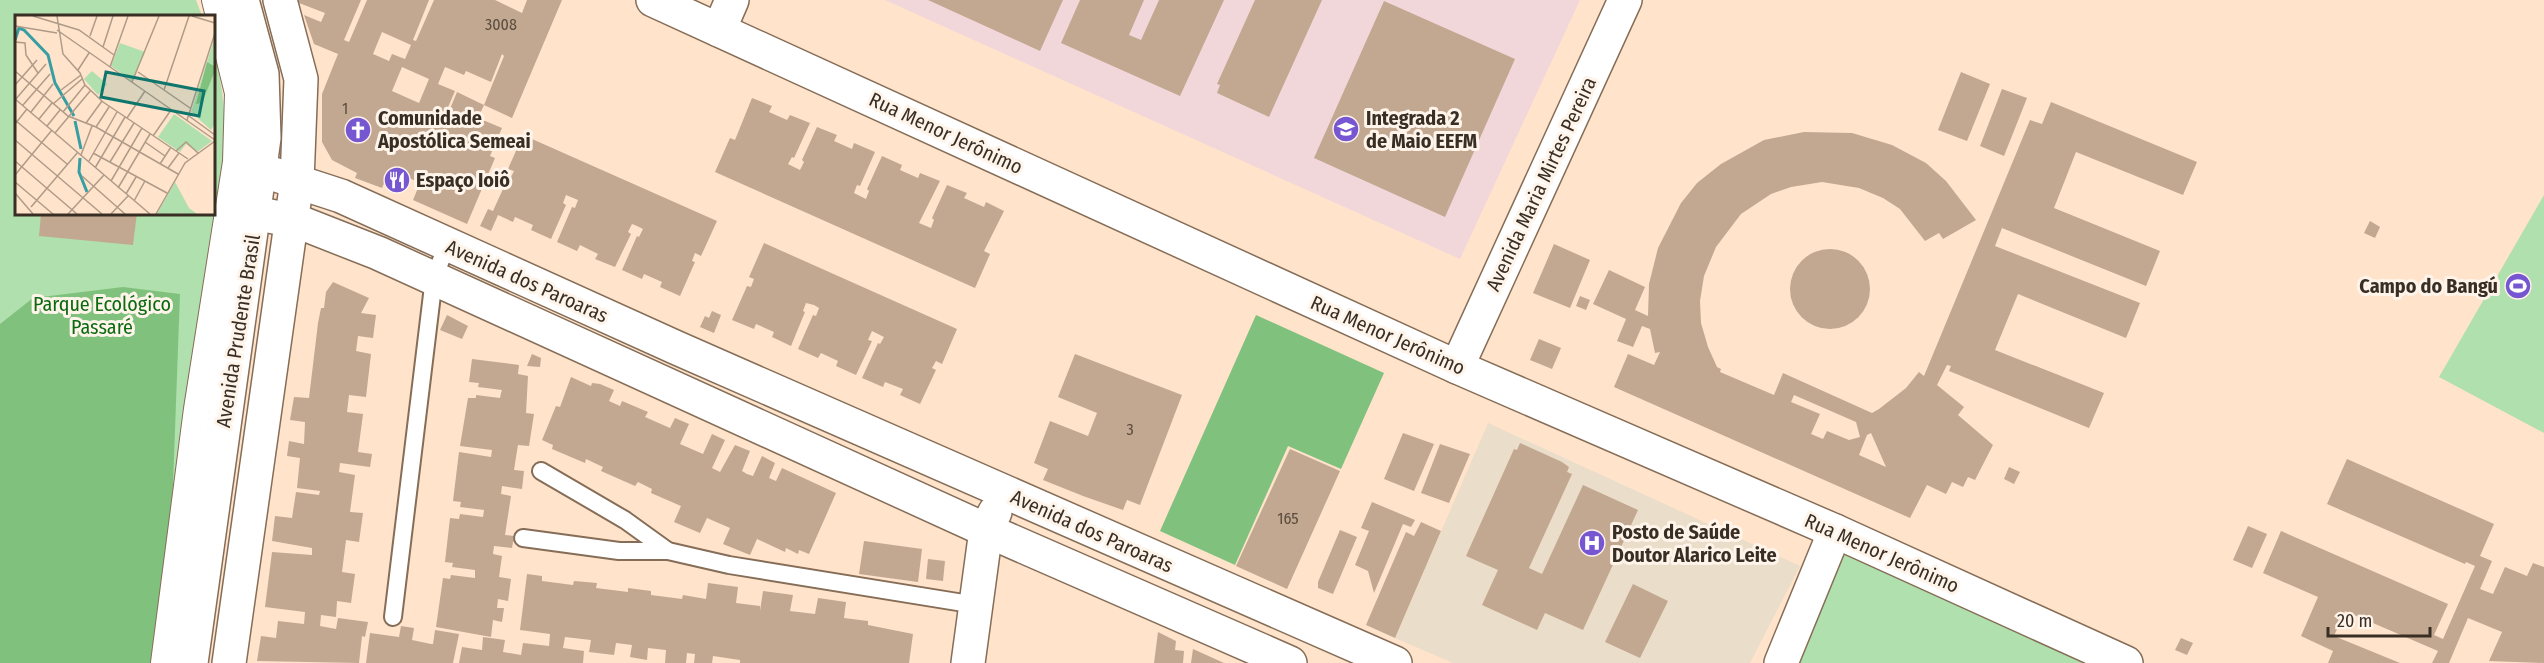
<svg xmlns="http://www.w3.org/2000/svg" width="2544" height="663" viewBox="0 0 2544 663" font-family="'Fira Sans Condensed',sans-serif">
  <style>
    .education { fill: #f2d7da }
    .medical { fill: #eaddc9 }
    .green { fill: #b0e0ad }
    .forest { fill: #80c17d }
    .building { fill: #c2a891; fill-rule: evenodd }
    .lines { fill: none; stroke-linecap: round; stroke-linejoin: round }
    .service-casing { stroke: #856d57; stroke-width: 20 }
    .pedestrian-casing { stroke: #856d57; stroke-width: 28 }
    .minor-casing { stroke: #856d57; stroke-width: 36 }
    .service { stroke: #fff; stroke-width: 16 }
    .pedestrian { stroke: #fff; stroke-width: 26 }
    .minor { stroke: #fff; stroke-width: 33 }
    .labels { text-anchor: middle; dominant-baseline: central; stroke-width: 6; stroke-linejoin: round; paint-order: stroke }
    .number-label { font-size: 16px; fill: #5a4c3f }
    .poi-label { font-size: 20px; font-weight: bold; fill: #382e24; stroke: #fff4ea; text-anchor: start }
    .street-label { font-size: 20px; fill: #382e24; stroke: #fff4ea }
    .park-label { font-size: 20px; fill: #0a6a11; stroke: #fff4ea }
    .inset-river { fill: none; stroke: #379ea4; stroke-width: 3 }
    .inset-road { fill: none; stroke: #af9b88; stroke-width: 1.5 }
    .view { fill: #0f766e; fill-opacity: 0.15; stroke: #0f766e; stroke-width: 3 }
    .inset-edge { fill: none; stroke: #382e24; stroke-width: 3 }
  </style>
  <rect width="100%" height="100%" fill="#ffe3cb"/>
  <polygon class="education" points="885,0 1580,0 1460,259"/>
  <polygon class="medical" points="1488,423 1800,566 1750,663 1453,663 1395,638"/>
  <g class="green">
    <path d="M0,0H196L202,16H16V213H213V51C225,87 225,125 226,163L156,663H0Z"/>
    <polygon points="2544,195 2544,433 2439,377"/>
    <polygon points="1839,551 2086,663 1796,663"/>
  </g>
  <g class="forest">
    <polygon points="123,287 180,294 171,539 156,663 0,663 0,324 33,298"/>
    <polygon points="1256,315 1384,373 1341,469 1288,446 1235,565 1160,531"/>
  </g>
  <g class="building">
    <path d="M298,0H361L344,40L349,42L367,0H429L413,40L416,41L434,0H495L522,13L527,0H562L512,118L484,105L504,56L502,54L491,82L466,71L464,75L445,67L438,84L455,91L440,126L442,128L457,92L484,105L478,118L502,128L490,156L495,158L467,224L413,200L420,183L390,169L382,188L355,178L357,173L332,160L322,142V94L338,54L314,44L304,15L321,22L325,13L299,3ZM382,32L411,45L405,59L392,54L389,61L373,54ZM402,67L429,79L419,103L392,91Z"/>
    <polygon points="928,0 1063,0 1040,51"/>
    <polygon points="1080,0 1144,0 1129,35 1141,40 1159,0 1224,0 1180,96 1061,43"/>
    <polygon points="1255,0 1322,0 1269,117 1217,93 1220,85 1217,84"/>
    <polygon points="1384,1 1515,59 1445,217 1314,158"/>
    <polygon points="1961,72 1990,84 1967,141 1938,130"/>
    <polygon points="2002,89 2027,98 2004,156 1980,146"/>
    <polygon points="752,98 772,106 769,112 787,120 790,115 810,123 794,158 792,157 788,164 800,170 804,162 802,160 817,127 837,135 834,141 852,149 854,143 875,152 860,186 857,185 854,193 866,199 869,191 867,189 882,156 902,165 900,170 918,178 920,173 940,181 919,223 931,228 934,220 932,218 947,185 967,193 964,198 984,207 986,202 1004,211 984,251 990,254 975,288 715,172 730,138 735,140"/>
    <path d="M2051,102L2197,162L2183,195L2076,152L2054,208L2160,251L2146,286L2002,228L1995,246L2140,303L2126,338L2018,294L1995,350L2104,393L2089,428L1949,371L1951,366L1947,365L1937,385L1964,407L1958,415L1993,445L1975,480L1968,477L1963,487L1952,482L1946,494L1927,485L1910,518L1614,387L1628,354L1654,365L1660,352L1655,353L1650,329L1642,326L1633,347L1617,341L1626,319L1593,304L1609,270L1645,287L1635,310L1648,316L1649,284L1658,248L1681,203L1697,183L1721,164L1764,140L1804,132L1852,133L1892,145L1926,163L1946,181L1976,220L1943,239L1939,233L1925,241L1900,209L1883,198L1859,188L1822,182L1791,187L1771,194L1741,214L1716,247L1704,276L1700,301L1701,323L1708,347L1717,367L1721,369L1720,372L1774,395L1783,373L1872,413L1879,409L1906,388L1919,372L1924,376L2030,120L2042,124ZM1794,395L1856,422L1860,437L1849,440L1827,431L1823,439L1811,434L1820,414L1791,402ZM1871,433L1886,467L1859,455L1867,435Z"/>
    <polygon points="523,135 717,221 701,256 695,253 692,261 695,262 680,296 660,287 662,282 644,274 642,279 622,270 637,236 639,237 643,229 637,226 632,224 628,232 631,234 615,267 595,259 598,254 580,245 577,251 557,242 572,207 575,208 578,200 566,195 563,203 566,205 551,239 531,230 533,225 515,217 513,222 498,215 491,231 480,226 488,209 493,211 508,178 510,179 514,171 508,169"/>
    <polygon points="41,213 137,213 133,245 39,236"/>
    <polygon points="2370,221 2380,227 2375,238 2364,233"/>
    <polygon points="764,243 957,329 942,364 936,361 932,368 936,370 920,404 900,395 903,389 885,382 883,387 862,378 878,343 880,344 884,337 872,331 868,340 872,341 856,375 836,366 838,361 821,353 818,358 798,349 813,315 816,316 819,308 814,305 806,303 803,311 805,312 791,346 772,337 774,332 756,324 754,329 732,320 747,286 751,287 754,279 749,277"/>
    <polygon points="1554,244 1590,260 1570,308 1533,293"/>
    <circle cx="1830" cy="289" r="40"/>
    <polygon points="333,282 369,298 361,313 376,315 373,338 358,336 356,351 371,354 366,397 349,395 347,412 363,414 358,452 372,454 370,467 340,463 339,472 355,475 350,512 363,513 359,542 346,540 342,572 355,574 351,603 337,601 336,617 321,615 320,626 336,629 338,618 368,622 365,637 362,636 359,663 257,661 261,636 276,638 278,621 304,624 305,612 265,607 272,552 312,555 312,548 272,541 275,516 292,518 296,492 319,495 320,491 297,488 300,458 287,456 289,441 304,444 305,422 290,420 294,397 309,398 318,323 321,308 324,308 326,292"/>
    <polygon points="1580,296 1590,300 1586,310 1576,306"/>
    <polygon points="712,311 721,315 714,333 700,327 705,316 709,318"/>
    <polygon points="447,315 468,326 462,339 440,330"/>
    <polygon points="1539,339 1561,348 1552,369 1530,360"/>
    <polygon points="532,354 541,358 540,367 527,366"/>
    <polygon points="1075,354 1182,395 1140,505 1127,500 1123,510 1083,496 1043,480 1048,469 1034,463 1050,421 1088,436 1097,413 1058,397"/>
    <polygon points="472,359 519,365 518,374 528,376 526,413 534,414 529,446 518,445 516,457 514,470 524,471 522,489 502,486 501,494 511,496 505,535 514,536 512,548 494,546 493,554 502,556 499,577 511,579 508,601 498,599 497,608 504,608 502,622 493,620 491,637 436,627 443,578 450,579 451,575 475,578 475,570 452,567 453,563 445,562 450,518 459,519 460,514 483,517 484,510 460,507 461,502 453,501 459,452 491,457 492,450 460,446 468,398 476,398 476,395 500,398 501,393 502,390 478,387 479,383 469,382"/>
    <polygon points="571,377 591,386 592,383 600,384 614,390 609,401 620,406 622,401 648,412 645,417 670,428 675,418 689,424 680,444 703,454 712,434 725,440 712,468 720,472 735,445 750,451 742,471 747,474 753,476 762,456 775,463 769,478 776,481 782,468 836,493 809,554 799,550 798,554 786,548 785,552 757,539 750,555 723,544 730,528 707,518 700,533 674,522 681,506 651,493 652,489 638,482 635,486 601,471 603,467 586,459 585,463 552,449 553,445 542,440 556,406 560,407"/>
    <polygon points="1403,433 1434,444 1414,491 1384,479"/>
    <polygon points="1520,443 1562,462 1569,467 1567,472 1572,474 1529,568 1542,574 1583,485 1638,510 1583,630 1545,613 1537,630 1482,605 1498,570 1466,556 1514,449 1517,450"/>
    <polygon points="1440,444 1470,454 1449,503 1421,493"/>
    <polygon points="1290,449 1340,471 1287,589 1236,566"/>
    <polygon points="2347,459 2494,524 2480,556 2492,561 2480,589 2493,594 2505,567 2527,576 2533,563 2544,567 2544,663 2489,661 2502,632 2468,618 2449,663 2432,663 2438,651 2345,611 2334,636 2400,663 2328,663 2333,651 2301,636 2318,597 2263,573 2281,531 2448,604 2434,635 2443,639 2475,566 2466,562 2465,564 2327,504"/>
    <polygon points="2009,467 2020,472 2014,484 2004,479"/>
    <polygon points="1372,502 1415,520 1411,527 1403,524 1374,593 1368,571 1355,565 1369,531 1361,528"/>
    <polygon points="1421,522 1441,531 1395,638 1366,625 1406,532 1414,536"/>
    <polygon points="2248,526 2267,534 2252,568 2233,560"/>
    <polygon points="1340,530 1357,537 1333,594 1318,588 1318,582"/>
    <polygon points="864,541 922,549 918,582 859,574"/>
    <polygon points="928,559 945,561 943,581 926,579"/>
    <polygon points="527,574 542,576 542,581 573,585 574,581 597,583 596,588 628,592 628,588 651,591 651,595 682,599 683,595 706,599 708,583 738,587 736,603 760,606 760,611 763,591 793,595 790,611 815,614 818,598 846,602 844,618 868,621 868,625 913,634 909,663 740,663 740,660 713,656 712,663 694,663 695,654 687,653 686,663 665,663 666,650 648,648 647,660 630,657 632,645 616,643 614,655 589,652 591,640 565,637 563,648 584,651 583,663 459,663 462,647 482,650 483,637 505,640 503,652 521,655 523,643 549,646 550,634 520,630"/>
    <polygon points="1633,584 1668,601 1640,658 1605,642"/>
    <polygon points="401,626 414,628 412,640 431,644 433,644 435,630 459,634 453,663 366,663 370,633 399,637"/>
    <polygon points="1158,632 1176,641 1175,650 1184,651 1183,663 1154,663"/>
    <polygon points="2181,638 2193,643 2187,655 2175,650"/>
    <polygon points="1193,649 1224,663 1191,663"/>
  </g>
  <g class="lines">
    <defs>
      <g id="service">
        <polyline points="541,471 625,520 668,551 729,565 976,605"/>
        <polyline points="523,538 619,551 668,551"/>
        <polyline points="393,617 434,278 447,245"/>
      </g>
      <polyline id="pedestrian" points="164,663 197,409 236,162 238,93 215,0"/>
      <g id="minor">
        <polyline points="653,0 1457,367 1835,531 2126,663"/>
        <polyline points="719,30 732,0"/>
        <polyline points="261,170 341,196 677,348 1395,663"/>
        <polyline points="255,213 299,222 378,253 986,530 1290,663"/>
        <polyline points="1457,367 1625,0"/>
        <polyline points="191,663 264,138 262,74 242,0"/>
        <polyline points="229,663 297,181 301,79 280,0"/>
        <polyline points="968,663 986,530 995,512"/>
        <polyline points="1781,663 1835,531"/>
      </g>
    </defs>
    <use href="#service" class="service-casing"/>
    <use href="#pedestrian" class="pedestrian-casing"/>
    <use href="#minor" class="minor-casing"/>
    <use href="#service" class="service"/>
    <use href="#pedestrian" class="pedestrian"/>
    <use href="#minor" class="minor"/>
  </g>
  <defs>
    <symbol id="school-disc" viewBox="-11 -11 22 22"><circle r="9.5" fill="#7757d1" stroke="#fff4ea"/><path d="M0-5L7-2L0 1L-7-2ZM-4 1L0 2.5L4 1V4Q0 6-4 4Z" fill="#fff"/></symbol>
    <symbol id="church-disc" viewBox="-11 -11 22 22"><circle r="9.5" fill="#7757d1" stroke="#fff4ea"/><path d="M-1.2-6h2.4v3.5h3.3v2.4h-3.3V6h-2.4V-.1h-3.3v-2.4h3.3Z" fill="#fff"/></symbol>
    <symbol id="restaurant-disc" viewBox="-11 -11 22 22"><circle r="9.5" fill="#7757d1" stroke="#fff4ea"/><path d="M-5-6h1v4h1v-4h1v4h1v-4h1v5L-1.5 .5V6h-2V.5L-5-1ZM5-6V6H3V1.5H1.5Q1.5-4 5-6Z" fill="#fff"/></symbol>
    <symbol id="stadium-disc" viewBox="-11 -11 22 22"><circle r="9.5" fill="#7757d1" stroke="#fff4ea"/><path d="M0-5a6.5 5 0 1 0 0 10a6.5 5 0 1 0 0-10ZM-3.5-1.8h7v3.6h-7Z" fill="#fff"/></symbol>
    <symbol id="hospital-disc" viewBox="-11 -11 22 22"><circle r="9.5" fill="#7757d1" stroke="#fff4ea"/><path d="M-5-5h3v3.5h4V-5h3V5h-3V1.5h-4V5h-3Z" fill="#fff"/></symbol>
  </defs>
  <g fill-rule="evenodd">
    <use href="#school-disc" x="1331" y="114" width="30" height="30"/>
    <use href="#church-disc" x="343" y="115" width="30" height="30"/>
    <use href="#restaurant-disc" x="382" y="165" width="30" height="30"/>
    <use href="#stadium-disc" x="2503" y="271" width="30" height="30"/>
    <use href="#hospital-disc" x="1577" y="528" width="30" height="30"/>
  </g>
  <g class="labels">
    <g class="number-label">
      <text x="501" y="24">3008</text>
      <text x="345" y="108">1</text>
      <text x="1130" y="429">3</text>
      <text x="1288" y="518">165</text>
    </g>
    <g class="poi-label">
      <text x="378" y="118">Comunidade<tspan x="378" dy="23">Apostólica Semeai</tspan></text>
      <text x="1366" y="118">Integrada 2<tspan x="1366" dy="23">de Maio EEFM</tspan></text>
      <text x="416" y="180">Espaço Ioiô</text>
      <text x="2498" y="286" text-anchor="end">Campo do Bangú</text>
      <text x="1612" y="532">Posto de Saúde<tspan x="1612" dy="23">Doutor Alarico Leite</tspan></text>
    </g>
    <g class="street-label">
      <text transform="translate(946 133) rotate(25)">Rua Menor Jerônimo</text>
      <text transform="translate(1541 184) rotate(-65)">Avenida Maria Mirtes Pereira</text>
      <text transform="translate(527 281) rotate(24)">Avenida dos Paroaras</text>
      <text transform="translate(238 331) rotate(-81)">Avenida Prudente Brasil</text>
      <text transform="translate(1388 335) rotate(24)">Rua Menor Jerônimo</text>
      <text transform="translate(1092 531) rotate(24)">Avenida dos Paroaras</text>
      <text transform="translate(1882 553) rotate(24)">Rua Menor Jerônimo</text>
    </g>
    <g class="park-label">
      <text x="102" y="304">Parque Ecológico<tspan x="102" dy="23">Passaré</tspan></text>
    </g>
  </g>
  <g transform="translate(15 15)">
    <rect width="200" height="200" fill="#ffe3cb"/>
    <path d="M199,25V110L196,115L176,97ZM105,28L130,37L117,66L96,51ZM77,56L92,69L83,80L69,64ZM159,99L197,126L182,137L171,129L165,137L143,122ZM160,167L174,193L182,199H142Z" fill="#b0e0ad"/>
    <path d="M192,47L199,51V58L187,88L181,89Z" fill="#80c17d"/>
    <path class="inset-river" d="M0,25L4,13L9,15L33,40L40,68L59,101M60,106L66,134M65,143L64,157L72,177"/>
    <path class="inset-road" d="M18,1L64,15L99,40M42,1L48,39L65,58L70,70L88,87L173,144M177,1L200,8M0,11L42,18M42,15L200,125M75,21L82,1M0,27L10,28L11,40L23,58M88,32L98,1M95,52L113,1M63,55L74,38M0,56L53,101L81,112L163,159M123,57L175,93M117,67L144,1M0,70L22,45M46,75L66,60M149,75L174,1M0,84L135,199M0,85L31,49M38,89L67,64M8,90L35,59M16,97L38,69M48,97L70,70M174,101L200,120M112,103L130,76M24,104L37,88M0,105L52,149M172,105L200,18M71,108L87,86M0,109L12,94M32,111L45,95M81,112L94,92M40,118L76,75M138,121L156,95M0,125L87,199M130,127L150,141M161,136L171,127L183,138M78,138L152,178M66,140L77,111M0,146L62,199M74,146L102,97M95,147L119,108M145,149L156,132M80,153L110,102M153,153L164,138M0,160L37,115M67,161L110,199M96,166L127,113M0,167L38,199M103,173L135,119M0,178L18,199M111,179L121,162M119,186L130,166M16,192L63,137M53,199L89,160M96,199L113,181M141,199L170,148L200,126"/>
    <path class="view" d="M91,57L189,76L184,101L86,82Z"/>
    <rect width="200" height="200" class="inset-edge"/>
  </g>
  <path d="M2328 627v9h102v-9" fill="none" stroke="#382e24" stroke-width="3"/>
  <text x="2337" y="627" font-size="18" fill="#382e24" stroke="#fff4ea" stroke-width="4.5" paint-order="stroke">20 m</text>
</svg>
